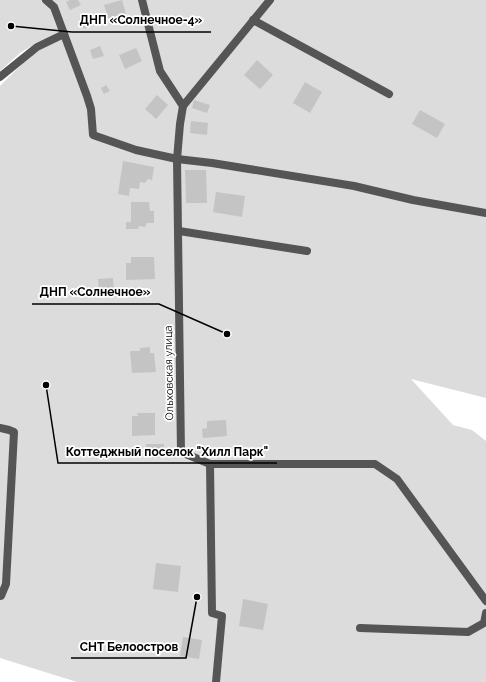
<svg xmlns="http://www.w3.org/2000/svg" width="486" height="682" viewBox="0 0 486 682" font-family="Raleway,sans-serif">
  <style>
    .green { fill: #dcdcdc }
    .building { fill: #c4c4c4 }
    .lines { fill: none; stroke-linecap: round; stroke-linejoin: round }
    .street { stroke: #555; stroke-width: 8 }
    .labels { text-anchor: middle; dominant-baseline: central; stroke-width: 3.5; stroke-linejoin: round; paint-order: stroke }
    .street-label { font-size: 11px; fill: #000; stroke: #fff }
    .leader { fill: none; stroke: #000; stroke-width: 1.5 }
    .callout-dot { fill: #000; stroke: #fff; stroke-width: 1.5 }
    .callout-label { font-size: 12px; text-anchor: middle; font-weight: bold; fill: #000; stroke: #fff; stroke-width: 3.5; stroke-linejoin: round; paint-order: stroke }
  </style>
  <rect width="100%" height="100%" fill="#fff"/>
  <polygon class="green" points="0,0 486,0 486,398 411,379 453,425 472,430 486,441 486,682 77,682 0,658 0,86 25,61 63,32 36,43 20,53 0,71"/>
  <g class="building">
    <polygon points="70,0 78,0 81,5 70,10 66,2"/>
    <polygon points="122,0 126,14 109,20 104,5"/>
    <polygon points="88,15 92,26 84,29 79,18"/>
    <polygon points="100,46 104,56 93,59 90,50"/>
    <polygon points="136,48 142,61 125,69 119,55"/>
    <polygon points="257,60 273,75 260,89 244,75"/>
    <polygon points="305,82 322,92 310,113 293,103"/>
    <polygon points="106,85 110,91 104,94 101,88"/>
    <polygon points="157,95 168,105 156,119 145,109"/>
    <polygon points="194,100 210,105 207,113 192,108"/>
    <polygon points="420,110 445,124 437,138 412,124"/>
    <polygon points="191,121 208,123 207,135 190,133"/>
    <polygon points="123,161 154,167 152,180 148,179 145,183 140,182 139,189 130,188 129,196 118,194"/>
    <polygon points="185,170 206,170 207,203 186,203"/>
    <polygon points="216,192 245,196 242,217 213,212"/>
    <polygon points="131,202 149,202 150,211 154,211 154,223 147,223 145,227 139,226 138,229 126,229 126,222 131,222"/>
    <polygon points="131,257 154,257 155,279 126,280 126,263 131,263"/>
    <polygon points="113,278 114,293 99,294 98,279"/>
    <polygon points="150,347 150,353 154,353 156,372 132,373 130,351 140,351 140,348"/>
    <polygon points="137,413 155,413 155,435 132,436 132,416 138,416"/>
    <polygon points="226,420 227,436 203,438 202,429 207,428 207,421"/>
    <polygon points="146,444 164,444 164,457 146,458"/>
    <polygon points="156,563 181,566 178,592 153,589"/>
    <polygon points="243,599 268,604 263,630 239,626"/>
    <polygon points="183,637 202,640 199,659 180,656"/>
  </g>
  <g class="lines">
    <g class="street">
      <polyline points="46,0 54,7 87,96 91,109 93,135 136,150 177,159 212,163 354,186 413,200 486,213"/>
      <polyline points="142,0 160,71 183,106"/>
      <polyline points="253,20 389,94"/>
      <polyline points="0,77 37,47 64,34"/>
      <polyline points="179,231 307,251"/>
      <polyline points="0,428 9,430 14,432 6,584 1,596 0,596"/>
      <polyline points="210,464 375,464 397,479 486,601"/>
      <polyline points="360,628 468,632 484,623 486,613"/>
      <polyline points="216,682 222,616 212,613 210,464 181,452 177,159 180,124 183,106 270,0"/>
    </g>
  </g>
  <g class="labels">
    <g class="street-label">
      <text transform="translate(169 373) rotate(-91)">Ольховская улица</text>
    </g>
  </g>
  <path class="leader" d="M11 26L72 32H211M227 334L159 304H32M46 385L58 463H277M197 597L186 658H71"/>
  <g class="callout-dot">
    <circle cx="11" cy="26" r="4"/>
    <circle cx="227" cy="334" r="4"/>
    <circle cx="46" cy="385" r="4"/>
    <circle cx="197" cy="597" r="4"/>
  </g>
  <g class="callout-label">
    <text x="141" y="24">ДНП «Солнечное-4»</text>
    <text x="95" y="296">ДНП «Солнечное»</text>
    <text x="167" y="456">Коттеджный поселок "Хилл Парк"</text>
    <text x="129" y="651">СНТ Белоостров</text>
  </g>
</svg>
